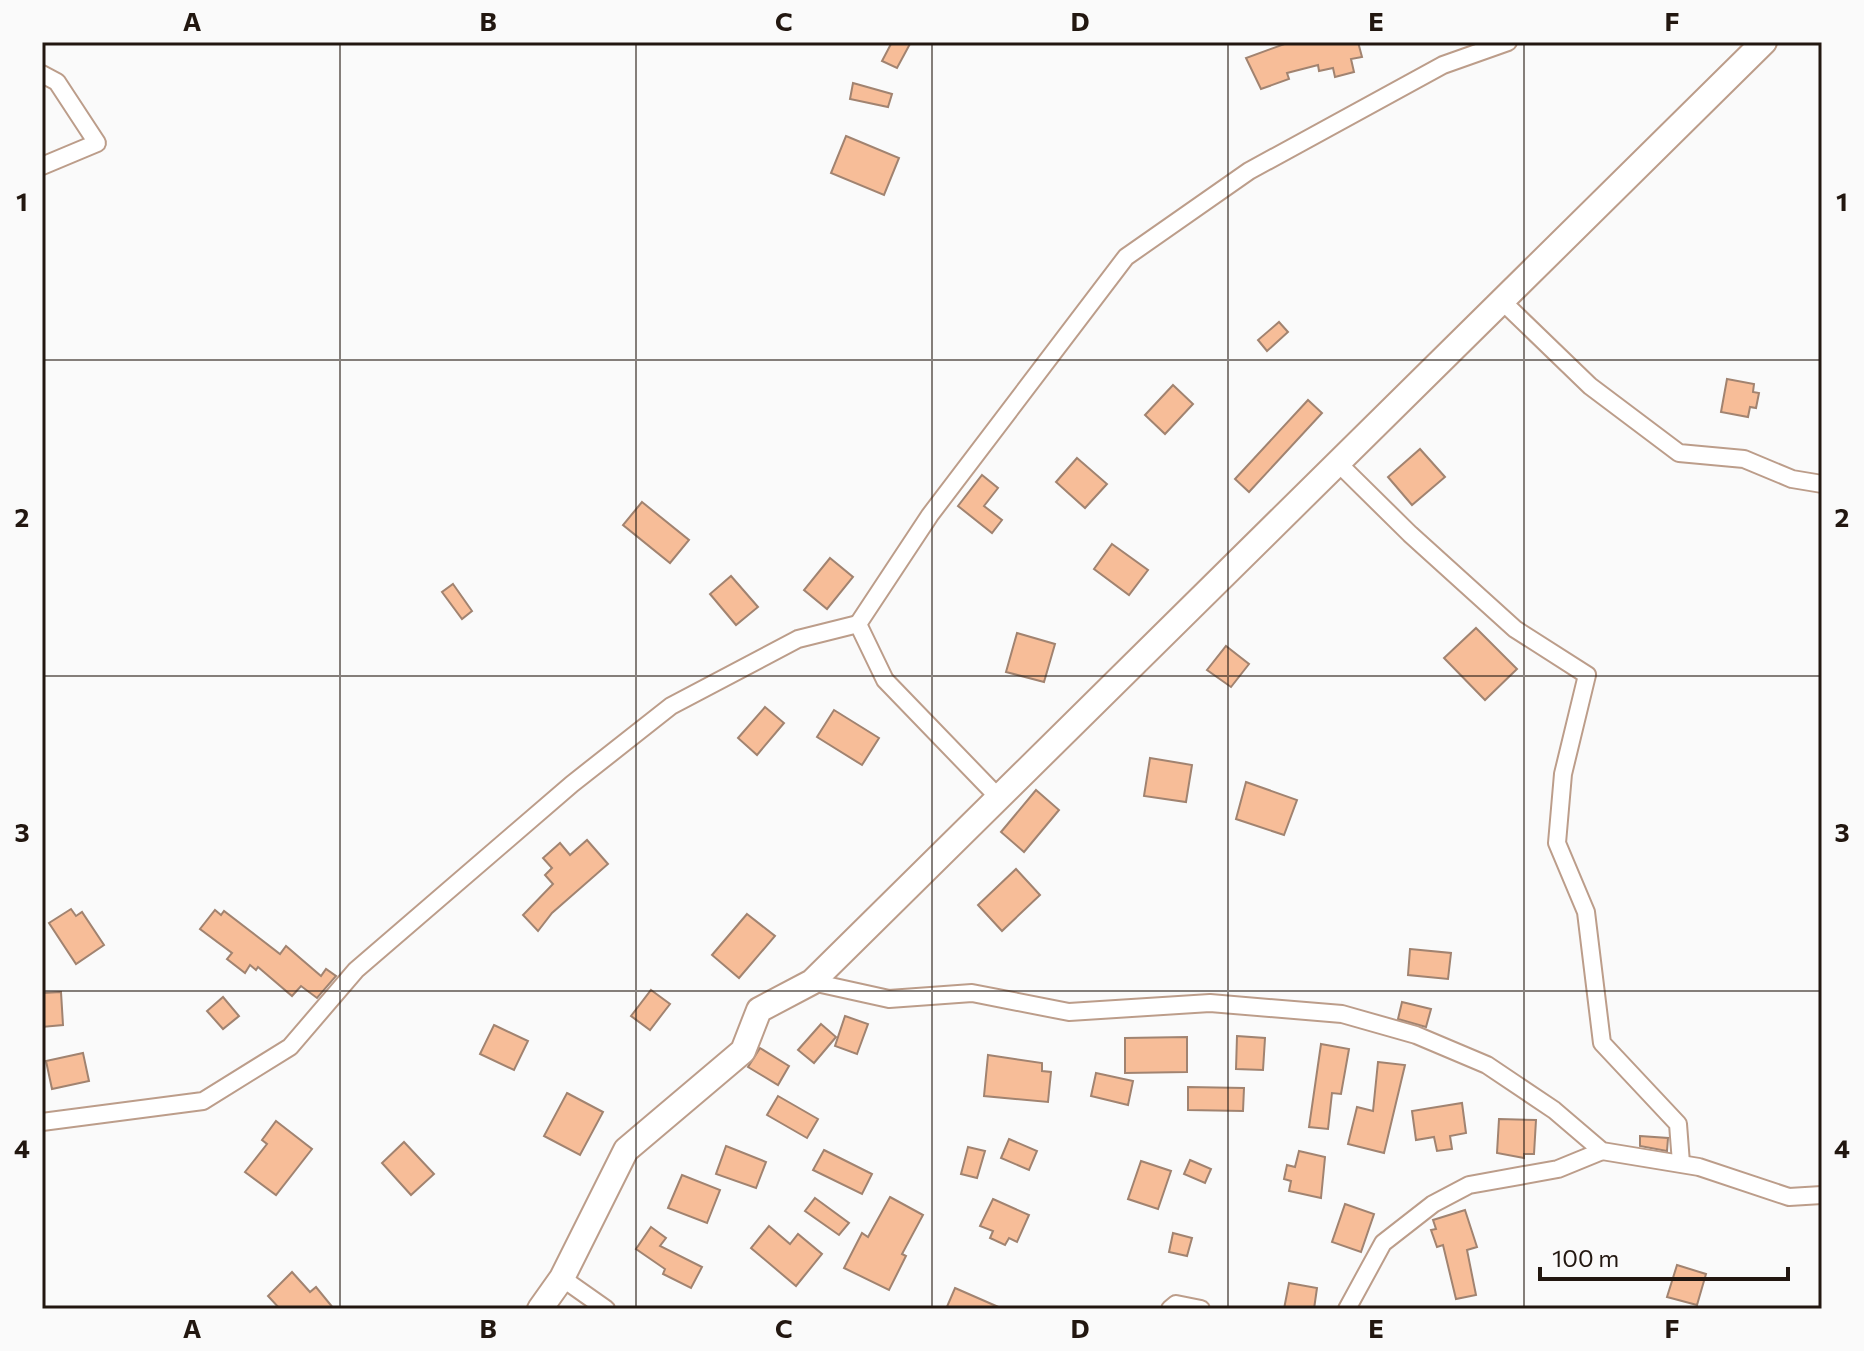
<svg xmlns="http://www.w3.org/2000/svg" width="1864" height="1351" viewBox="0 0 1864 1351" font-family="Commissioner,sans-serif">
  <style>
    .building { fill: #f7bd98; stroke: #a18370; stroke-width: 2 }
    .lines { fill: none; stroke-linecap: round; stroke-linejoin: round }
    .street-casing { stroke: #bc9d8a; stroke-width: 20 }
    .secondary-casing { stroke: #bc9d8a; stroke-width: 28 }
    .street { stroke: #fff; stroke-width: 16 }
    .secondary { stroke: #fff; stroke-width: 24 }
    .grid { fill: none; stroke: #221710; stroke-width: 2; stroke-opacity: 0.55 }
    .neatline { fill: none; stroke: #221710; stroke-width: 3 }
    .grid-label { font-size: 26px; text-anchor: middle; font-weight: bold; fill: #221710 }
  </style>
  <rect width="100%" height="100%" fill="#fafafa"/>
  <g class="building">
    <polygon points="892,42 911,42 897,68 882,61"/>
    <polygon points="1290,42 1358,42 1362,57 1351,59 1354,72 1335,77 1333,68 1319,71 1318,65 1287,73 1289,79 1261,89 1246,58"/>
    <polygon points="853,83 892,94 888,107 850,99"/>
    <polygon points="846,136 899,158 884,195 831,173"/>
    <polygon points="1279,322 1288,332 1267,351 1258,340"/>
    <polygon points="1727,379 1754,384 1753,392 1759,393 1756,408 1750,407 1748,417 1721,412"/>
    <polygon points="1173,385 1193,404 1165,434 1145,415"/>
    <polygon points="1308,400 1322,413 1249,492 1235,479"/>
    <polygon points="1420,449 1445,477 1412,505 1388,477"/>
    <polygon points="1077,458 1107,484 1085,508 1056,482"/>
    <polygon points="982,475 998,488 984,506 1002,520 992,533 958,506"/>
    <polygon points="642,502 689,540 670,563 623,525"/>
    <polygon points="1112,544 1148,570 1129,595 1094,569"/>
    <polygon points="830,558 853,577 827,609 804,590"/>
    <polygon points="731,576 758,607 736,625 710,594"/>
    <polygon points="453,584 472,611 462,619 442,592"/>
    <polygon points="1476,628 1517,669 1485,700 1444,658"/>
    <polygon points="1017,633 1055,644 1044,682 1006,672"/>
    <polygon points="1226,646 1249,664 1231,687 1207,670"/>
    <polygon points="765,707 784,723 757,755 738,738"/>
    <polygon points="834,710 879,738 862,765 817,737"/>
    <polygon points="1150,758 1192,765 1186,802 1144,796"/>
    <polygon points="1246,782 1297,800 1284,835 1236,819"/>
    <polygon points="1036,790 1059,810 1024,852 1001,832"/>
    <polygon points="587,840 608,864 552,913 538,931 523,915 553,884 545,875 552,868 543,858 560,843 570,855"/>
    <polygon points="1016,869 1040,895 1002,931 978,905"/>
    <polygon points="71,909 76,916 82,912 104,945 76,964 49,923"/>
    <polygon points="215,910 221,915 224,911 280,954 286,946 321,976 326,969 336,976 317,998 301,986 292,996 258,967 256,970 250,965 245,973 227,959 232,953 200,929"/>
    <polygon points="747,914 775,936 739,978 712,955"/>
    <polygon points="1410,949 1451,953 1448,979 1408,975"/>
    <polygon points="651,990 670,1004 650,1030 631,1016"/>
    <polygon points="61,992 63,1025 42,1027 42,993"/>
    <polygon points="223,997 239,1016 223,1029 207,1011"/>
    <polygon points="1402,1002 1431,1009 1426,1027 1398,1019"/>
    <polygon points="845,1016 868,1024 857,1054 835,1046"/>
    <polygon points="821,1024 836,1037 814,1063 798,1050"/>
    <polygon points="494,1025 528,1041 514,1070 480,1054"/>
    <polygon points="1237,1036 1265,1038 1263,1070 1236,1069"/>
    <polygon points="1187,1037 1187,1072 1125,1073 1125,1038"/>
    <polygon points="1321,1044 1349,1049 1341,1094 1332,1093 1328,1129 1309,1127"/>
    <polygon points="760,1048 789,1066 778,1085 748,1067"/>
    <polygon points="83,1053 89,1081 52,1089 46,1061"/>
    <polygon points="988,1055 1042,1063 1042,1071 1051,1072 1048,1102 984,1096"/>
    <polygon points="1378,1062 1405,1065 1384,1153 1348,1144 1357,1107 1373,1111"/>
    <polygon points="1096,1073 1133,1081 1128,1105 1091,1096"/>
    <polygon points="1188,1087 1244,1088 1243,1111 1188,1110"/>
    <polygon points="567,1093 603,1112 580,1155 544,1136"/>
    <polygon points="778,1096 818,1119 807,1138 767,1115"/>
    <polygon points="1462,1103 1466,1133 1450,1136 1452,1149 1437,1151 1434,1137 1416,1140 1412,1111"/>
    <polygon points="1499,1119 1536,1120 1534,1154 1524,1154 1524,1158 1497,1153"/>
    <polygon points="276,1121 312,1149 276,1195 245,1172 267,1144 262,1140"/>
    <polygon points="1640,1136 1668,1138 1667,1151 1640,1146"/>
    <polygon points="1009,1139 1037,1151 1029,1170 1001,1158"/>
    <polygon points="404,1142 434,1174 411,1195 382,1163"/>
    <polygon points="726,1146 766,1162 756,1188 716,1174"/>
    <polygon points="968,1147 985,1151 977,1178 961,1174"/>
    <polygon points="824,1150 872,1174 862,1194 813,1170"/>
    <polygon points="1299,1151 1325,1157 1321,1198 1289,1191 1291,1181 1284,1179 1287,1165 1295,1167"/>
    <polygon points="1190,1160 1211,1169 1205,1183 1184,1174"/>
    <polygon points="1141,1161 1171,1171 1158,1209 1128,1199"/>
    <polygon points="682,1175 720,1190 707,1223 668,1208"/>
    <polygon points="890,1197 923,1215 902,1254 906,1256 889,1290 844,1268 862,1233 868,1237"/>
    <polygon points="815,1198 849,1223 839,1235 805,1211"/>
    <polygon points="993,1199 1029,1215 1017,1242 1009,1238 1005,1245 990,1238 993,1231 980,1226"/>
    <polygon points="1345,1204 1374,1214 1361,1252 1332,1242"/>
    <polygon points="1465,1210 1477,1247 1467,1250 1476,1295 1456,1299 1443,1245 1437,1247 1431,1230 1436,1229 1433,1220"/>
    <polygon points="769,1226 790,1244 798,1234 822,1254 796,1286 751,1248"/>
    <polygon points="651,1227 666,1238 660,1246 702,1267 691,1288 663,1274 665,1269 636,1249"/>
    <polygon points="1173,1233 1192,1238 1187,1256 1169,1252"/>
    <polygon points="1677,1265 1706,1274 1697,1305 1667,1297"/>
    <polygon points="292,1272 310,1292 316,1287 334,1309 280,1309 268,1296"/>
    <polygon points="1289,1283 1317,1288 1314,1309 1284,1309"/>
    <polygon points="955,1288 1003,1309 946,1309"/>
  </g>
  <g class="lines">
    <defs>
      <g id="street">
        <polyline points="42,74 57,82 97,143 42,166"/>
        <polyline points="1502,301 1590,386 1679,453 1744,459 1792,479 1822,484"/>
        <polyline points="1338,463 1410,534 1515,629 1587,675 1563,774 1557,843 1586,912 1602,1043 1678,1124 1681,1163"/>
        <polyline points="999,798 885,680 858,624 930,515 1126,257 1249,171 1443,65 1508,42"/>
        <polyline points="812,982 889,999 972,993 1069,1012 1210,1003 1342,1014 1416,1035 1487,1065 1554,1110 1602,1151 1699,1167 1789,1197 1822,1195"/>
        <polyline points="42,1122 203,1101 290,1047 356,970 572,784 671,706 798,639 858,624"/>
        <polyline points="562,1278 606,1309"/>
        <polyline points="1170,1309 1176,1304 1201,1309"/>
        <polyline points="1347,1309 1383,1243 1433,1204 1469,1185 1558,1169 1602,1151"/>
      </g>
      <polyline id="secondary" points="540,1309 562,1278 626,1150 743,1051 759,1010 812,982 1764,42"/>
    </defs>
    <use href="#street" class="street-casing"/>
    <use href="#secondary" class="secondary-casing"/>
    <use href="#street" class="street"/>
    <use href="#secondary" class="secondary"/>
  </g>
  <path class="grid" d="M340,42V1309M636,42V1309M932,42V1309M1228,42V1309M1524,42V1309M42,360H1822M42,676H1822M42,991H1822"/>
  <rect width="1864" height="1351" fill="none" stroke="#fafafa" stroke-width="88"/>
  <path d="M1540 1267v12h248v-12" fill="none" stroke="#221710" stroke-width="4"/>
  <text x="1552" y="1267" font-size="24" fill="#221710" stroke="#fafafa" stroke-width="6" paint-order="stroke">100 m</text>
  <rect x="44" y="44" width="1776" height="1263" class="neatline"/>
  <g class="grid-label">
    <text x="192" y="31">A</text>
    <text x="488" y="31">B</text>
    <text x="784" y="31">C</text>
    <text x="1080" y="31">D</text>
    <text x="1376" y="31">E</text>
    <text x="1672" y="31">F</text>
    <text x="22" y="211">1</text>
    <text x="1842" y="211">1</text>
    <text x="22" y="527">2</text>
    <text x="1842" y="527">2</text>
    <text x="22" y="842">3</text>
    <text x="1842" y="842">3</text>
    <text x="22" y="1158">4</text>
    <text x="1842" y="1158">4</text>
    <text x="192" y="1338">A</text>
    <text x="488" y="1338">B</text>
    <text x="784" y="1338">C</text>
    <text x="1080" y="1338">D</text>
    <text x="1376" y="1338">E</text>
    <text x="1672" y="1338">F</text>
  </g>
</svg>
